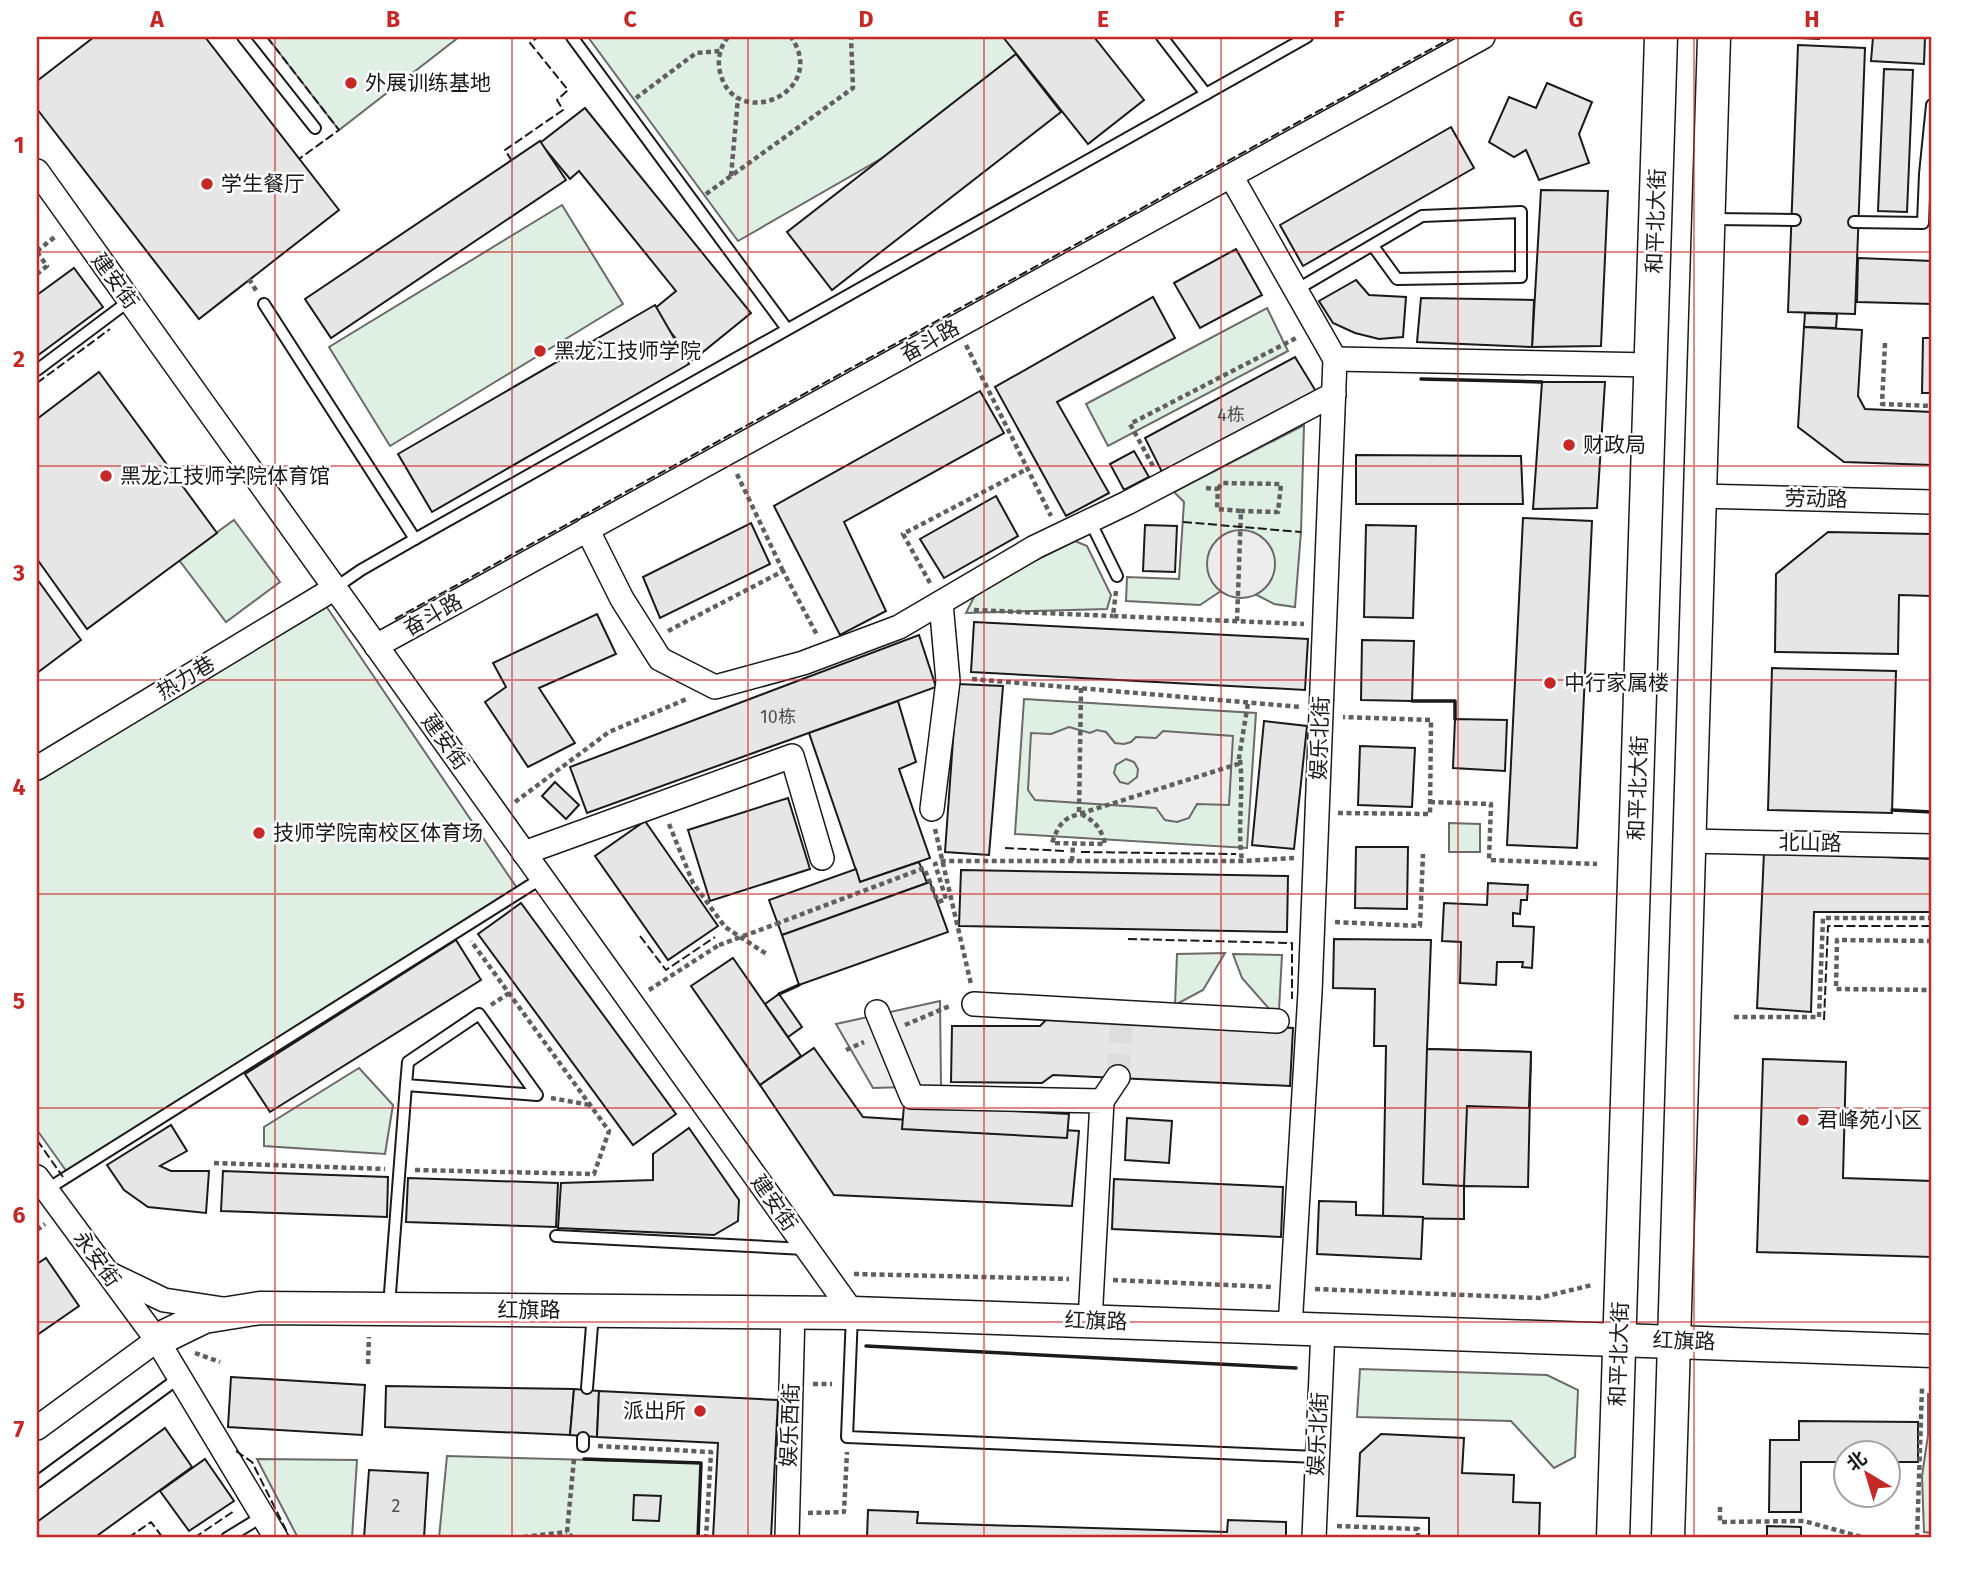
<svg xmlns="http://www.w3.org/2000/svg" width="1969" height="1575" viewBox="0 0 1969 1575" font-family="'Fira Sans','Noto Sans SC',sans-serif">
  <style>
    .green { fill: #e0efe3; stroke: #6a6a6a; stroke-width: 2 }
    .parking { fill: #ededed; stroke: #6a6a6a; stroke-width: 2; fill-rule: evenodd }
    .building { fill: #e6e6e6; stroke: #1a1a1a; stroke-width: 2 }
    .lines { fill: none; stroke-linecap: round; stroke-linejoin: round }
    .street-tunnel { stroke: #ddd; stroke-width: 23; stroke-dasharray: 23 11; stroke-linecap: butt }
    .lane-casing { stroke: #1a1a1a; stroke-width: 14 }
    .street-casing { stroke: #1a1a1a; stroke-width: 26 }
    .secondary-casing { stroke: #1a1a1a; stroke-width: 35 }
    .path { stroke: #5f5f5f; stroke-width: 4.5; stroke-dasharray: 5 3.5; stroke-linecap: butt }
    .lane { stroke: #fff; stroke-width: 10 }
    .street { stroke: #fff; stroke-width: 23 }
    .secondary { stroke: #fff; stroke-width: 32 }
    .path-bridge { stroke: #5f5f5f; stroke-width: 4.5; stroke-dasharray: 5 3.5; stroke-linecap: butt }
    .fence { stroke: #1a1a1a; stroke-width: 2; stroke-dasharray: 9 3.5; stroke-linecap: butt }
    .wall { stroke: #1a1a1a; stroke-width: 3.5 }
    .grid { fill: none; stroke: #c62828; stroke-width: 2; stroke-opacity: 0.55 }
    .poi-dot { fill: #c62828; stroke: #fff; stroke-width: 2.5 }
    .labels { text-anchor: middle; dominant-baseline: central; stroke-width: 5; stroke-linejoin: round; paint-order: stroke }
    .number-label { font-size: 18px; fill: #4d4d4d }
    .poi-label { font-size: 21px; fill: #1a1a1a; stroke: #fff; text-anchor: start }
    .street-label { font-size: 21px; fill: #1a1a1a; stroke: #fff }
    .neatline { fill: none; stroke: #c62828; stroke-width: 2.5 }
    .grid-label { font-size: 23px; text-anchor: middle; font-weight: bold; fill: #c62828 }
  </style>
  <rect width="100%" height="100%" fill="#fff"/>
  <g class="green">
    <polygon points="267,37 459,37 339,130"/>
    <polygon points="588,37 1093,37 738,241"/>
    <polygon points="562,205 623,304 390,446 329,347"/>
    <polygon points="1267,308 1288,351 1108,446 1086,404"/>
    <polygon points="1304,425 1301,532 1295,607 1274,604 1255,594 1221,591 1200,605 1126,601 1127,577 1179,579 1184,502 1174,492"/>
    <polygon points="234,520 280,582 226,622 179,560"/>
    <polygon points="1075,541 1087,546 1111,595 1107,609 966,613 978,589"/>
    <polygon points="324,603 517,888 67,1172 37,1130 37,779"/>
    <polygon points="1024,699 1256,713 1247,848 1015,834"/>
    <polygon points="1449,823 1480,824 1480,852 1449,852"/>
    <polygon points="1225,953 1203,990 1175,1005 1177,954"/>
    <polygon points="1233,954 1282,955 1279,1010 1271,1011 1242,978"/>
    <polygon points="359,1068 393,1105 385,1154 264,1146 264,1127"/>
    <polygon points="1360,1369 1547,1375 1578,1390 1575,1457 1554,1468 1511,1421 1357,1417"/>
    <polygon points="1928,1394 1932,1394 1932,1533 1924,1532 1922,1476 1928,1435"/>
    <polygon points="447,1456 701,1463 698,1538 439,1538"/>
    <polygon points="257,1459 357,1460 352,1538 298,1538"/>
  </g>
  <g class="parking">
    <circle cx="1241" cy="564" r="34"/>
    <path d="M1069,727L1090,733L1097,730L1106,732L1115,743L1124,744L1131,742L1136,737L1156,738L1163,731L1233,736L1229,805L1197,804L1189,818L1177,822L1165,820L1156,808L1035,800L1028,790L1031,733L1051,734ZM1126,759L1134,762L1138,769L1137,777L1128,784L1120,782L1114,773L1116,765Z"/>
    <polygon points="940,1001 941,1086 873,1088 836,1024"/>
  </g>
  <g class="building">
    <polygon points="94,37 205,37 339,210 199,319 37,109 37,81"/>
    <polygon points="1003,37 1094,37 1144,100 1088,144"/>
    <polygon points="1779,37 1819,37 1819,39"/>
    <polygon points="1873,37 1925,37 1924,64 1871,61"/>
    <polygon points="1798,45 1865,48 1855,314 1788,312"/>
    <polygon points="1016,54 1061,112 832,290 787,232"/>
    <polygon points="1884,69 1913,70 1907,212 1878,211"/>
    <polygon points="1547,83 1592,102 1579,134 1589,163 1539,180 1526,150 1514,157 1489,142 1509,97 1536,108"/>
    <polygon points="585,108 751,313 693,360 653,310 676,291 579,171 570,179 540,143"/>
    <polygon points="1451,127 1474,168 1303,266 1280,225"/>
    <polygon points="540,141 566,180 331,338 305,299"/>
    <polygon points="1541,190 1608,191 1601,346 1532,347"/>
    <polygon points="1236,249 1262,295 1200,328 1174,283"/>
    <polygon points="1858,258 1932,261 1932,304 1857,302"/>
    <polygon points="74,268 103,307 37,356 37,295"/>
    <polygon points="1356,280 1369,295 1406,297 1403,337 1379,339 1355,333 1333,323 1319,301"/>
    <polygon points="1153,297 1175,338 1057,402 1109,493 1066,516 995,387"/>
    <polygon points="1421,298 1534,300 1532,347 1417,342"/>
    <polygon points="655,305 689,364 432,512 398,454"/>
    <polygon points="1805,313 1837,314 1836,328 1804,327"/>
    <polygon points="1804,327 1862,330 1858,396 1865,409 1932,412 1932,465 1844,462 1798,427"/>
    <polygon points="1923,338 1932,338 1932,393 1922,393"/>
    <polygon points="1295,357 1317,393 1164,476 1145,438"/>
    <polygon points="99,372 217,533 87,629 37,559 37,419"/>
    <polygon points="1542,382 1605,382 1597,508 1533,509"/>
    <polygon points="980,391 1004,433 844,522 886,611 840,635 774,506"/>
    <polygon points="1134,451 1149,477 1124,490 1110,464"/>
    <polygon points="1356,455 1521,456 1523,504 1356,504"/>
    <polygon points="996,496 1018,536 944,578 920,539"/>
    <polygon points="1523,518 1592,521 1577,848 1507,845"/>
    <polygon points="751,523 770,564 660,618 643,577"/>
    <polygon points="1145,525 1177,526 1175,572 1143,571"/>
    <polygon points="1366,525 1416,526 1413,618 1364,617"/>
    <polygon points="1828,532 1932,534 1932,596 1899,595 1898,654 1775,652 1776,574"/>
    <polygon points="37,579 81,640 37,673"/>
    <polygon points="597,614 616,654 539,688 575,743 528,767 485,702 506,687 493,663"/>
    <polygon points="974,622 1308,639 1305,690 971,672"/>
    <polygon points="919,635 936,687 587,813 570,767"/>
    <polygon points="1362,640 1414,641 1412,701 1361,700"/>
    <polygon points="1772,668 1896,671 1892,813 1768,810"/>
    <polygon points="957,684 1003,686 989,855 945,852"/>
    <polygon points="898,701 916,762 899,769 930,858 860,882 809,733"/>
    <polygon points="1455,719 1507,720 1505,771 1453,768"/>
    <polygon points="1264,721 1307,726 1294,849 1252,845"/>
    <polygon points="1360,746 1415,748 1412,807 1358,805"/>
    <polygon points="555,782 579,805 566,819 542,796"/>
    <polygon points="788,798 810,869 710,901 688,830"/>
    <polygon points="645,821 718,926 668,960 595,856"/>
    <polygon points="1356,847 1408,847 1407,909 1355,908"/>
    <polygon points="1764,852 1932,859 1932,912 1814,912 1811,1012 1757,1008"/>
    <polygon points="919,862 927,883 782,935 769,900 856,869 860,882"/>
    <polygon points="961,870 1288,876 1287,932 959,926"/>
    <polygon points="930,882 948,932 799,985 782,935"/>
    <polygon points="1488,883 1528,885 1527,900 1521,900 1520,914 1513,913 1513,926 1534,927 1532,968 1522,967 1523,962 1497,962 1496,985 1460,983 1461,942 1442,941 1444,903 1487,905"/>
    <polygon points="521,903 676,1114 633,1145 478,934"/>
    <polygon points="1334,939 1431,940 1427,1049 1531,1052 1528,1187 1464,1186 1464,1219 1383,1218 1386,1046 1374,1046 1375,989 1333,988"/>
    <polygon points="456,940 481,980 270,1112 245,1074"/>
    <polygon points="733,958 801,1056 760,1085 691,986"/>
    <polygon points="779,994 802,1027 788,1037 765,1004"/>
    <polygon points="1050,1016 1293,1028 1290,1086 1053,1075 1042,1083 951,1082 952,1026 1040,1026"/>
    <polygon points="814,1048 863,1117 1079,1131 1072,1206 834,1195 760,1085"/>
    <polygon points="1427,1049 1531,1052 1529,1108 1467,1106 1464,1186 1423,1184"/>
    <polygon points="1763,1059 1846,1062 1843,1178 1932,1181 1932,1257 1757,1252"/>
    <polygon points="904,1105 1069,1114 1067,1138 902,1129"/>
    <polygon points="1127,1118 1172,1121 1169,1163 1125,1160"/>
    <polygon points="171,1125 187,1151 160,1166 171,1171 209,1171 206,1213 148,1207 124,1190 107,1165"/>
    <polygon points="689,1128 739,1200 738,1221 714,1235 558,1228 561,1183 653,1180 653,1154"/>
    <polygon points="223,1171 388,1177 387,1217 221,1211"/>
    <polygon points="408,1178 558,1183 556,1227 406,1222"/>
    <polygon points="1114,1179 1283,1187 1281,1237 1112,1229"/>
    <polygon points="1319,1201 1356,1202 1356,1215 1423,1217 1421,1259 1317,1254"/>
    <polygon points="46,1258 79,1306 37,1335 37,1264"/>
    <polygon points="231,1377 365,1385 362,1435 228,1427"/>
    <polygon points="386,1386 574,1389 570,1435 385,1427"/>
    <polygon points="574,1389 599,1391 597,1437 570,1435"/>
    <polygon points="599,1391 778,1400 771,1538 713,1538 718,1443 597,1437"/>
    <polygon points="1799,1421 1918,1422 1918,1462 1888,1462 1888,1452 1846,1452 1846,1462 1801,1462 1801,1512 1769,1512 1770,1440 1799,1440"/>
    <polygon points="165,1428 192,1467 94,1538 37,1538 37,1522"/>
    <polygon points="1381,1434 1464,1438 1462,1473 1514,1475 1513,1502 1540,1503 1539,1538 1429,1538 1429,1518 1357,1516 1360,1453"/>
    <polygon points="205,1459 234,1501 189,1531 160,1491"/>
    <polygon points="369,1470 428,1473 424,1538 364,1538"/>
    <polygon points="634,1495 661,1496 659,1521 633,1520"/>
    <polygon points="868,1510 918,1512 917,1523 1227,1532 1228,1520 1286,1522 1286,1538 867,1538"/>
    <polygon points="1767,1526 1801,1527 1801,1538 1767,1538"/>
  </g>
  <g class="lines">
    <polyline class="street-tunnel" points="1118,1077 1122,1013"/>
    <defs>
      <g id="lane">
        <polyline points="243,37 315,128"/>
        <polyline points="572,37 787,329"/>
        <polyline points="1162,37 1206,94"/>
        <polyline points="1711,219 1795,220"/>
        <polyline points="1854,222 1923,223 1925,174 1932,105"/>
        <polyline points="1296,290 1422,216 1521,212 1521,277 1397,279 1373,246"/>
        <polyline points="264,304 415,539"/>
        <polyline points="37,370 129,301"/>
        <polyline points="1090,521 1117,576"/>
        <polyline points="335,588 361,570 415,539 1307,37"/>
        <polyline points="46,1190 542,878"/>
        <polyline points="556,1236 805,1249"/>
        <polyline points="389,1306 406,1085 408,1062 479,1014 537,1095 406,1085"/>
        <polyline points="852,1315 847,1437 1316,1457"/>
        <polyline points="587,1388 593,1313"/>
        <polyline points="583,1446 583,1438"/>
        <polyline points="37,1482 180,1377"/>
        <polyline points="227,1538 263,1516"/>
      </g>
      <g id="street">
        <polyline points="37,171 853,1313"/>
        <polyline points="1231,176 1335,359 1310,992 1290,1328"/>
        <polyline points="1335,359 1651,365"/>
        <polyline points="1699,496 1932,502"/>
        <polyline points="587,529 622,599 660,659 715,687 803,663 899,627 1035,547 1127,503 1334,394"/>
        <polyline points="376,646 1483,37"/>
        <polyline points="37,768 335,588"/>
        <polyline points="932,809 948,681 941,603"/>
        <polyline points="1688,841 1932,846"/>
        <polyline points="524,853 792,756 822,858"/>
        <polyline points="974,1004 1277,1021"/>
        <polyline points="877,1012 912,1097 1102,1101 1090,1321"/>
        <polyline points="1102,1101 1118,1077"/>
        <polyline points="37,1177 157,1340 276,1538"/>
        <polyline points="110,1274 164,1300 223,1309"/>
        <polyline points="37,1428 157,1340"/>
        <polyline points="787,1538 793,1312"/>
        <polyline points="1314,1538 1323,1329"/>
      </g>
      <g id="secondary">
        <polyline points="157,1340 204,1317 260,1308 853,1313 1932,1351"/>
        <polyline points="1613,1538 1661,37"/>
        <polyline points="1668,1538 1714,37"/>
      </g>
    </defs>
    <use href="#lane" class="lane-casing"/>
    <use href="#street" class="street-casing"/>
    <use href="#secondary" class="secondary-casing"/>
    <g class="path">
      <path d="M728,37C720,47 717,59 720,72C734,133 830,93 791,37"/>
      <polyline points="636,98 696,53 720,51"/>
      <polyline points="731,176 738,98"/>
      <polyline points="706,194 853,88 851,37"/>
      <polyline points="37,251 56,236"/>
      <polyline points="37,252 47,266 37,274"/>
      <polyline points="249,279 257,292"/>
      <polyline points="1885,343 1882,404 1932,406"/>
      <polyline points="966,345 1051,516"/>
      <polyline points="1153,466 1130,424 1298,337"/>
      <polyline points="737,474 783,571"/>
      <polyline points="1206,488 1218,489 1217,509 1241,511 1237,621"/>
      <polyline points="1218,489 1222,483 1281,484 1278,512 1241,511"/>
      <polyline points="930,583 903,534 1027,469"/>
      <polyline points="1116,591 1113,616 1304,624"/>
      <polyline points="974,610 1113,616"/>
      <polyline points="668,631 783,571 817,635"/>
      <polyline points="972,679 1301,707"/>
      <polyline points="1081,688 1079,814 1238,764 1248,703"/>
      <path d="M1240,760C1244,794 1237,825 1242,861"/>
      <polyline points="515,802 609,732 689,698"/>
      <polyline points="1430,802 1491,804 1489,860 1597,864"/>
      <polyline points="1338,813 1430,814 1431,720 1343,717"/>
      <path d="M1081,814C1095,821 1101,828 1105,844L1052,843C1058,826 1063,817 1081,814Z"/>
      <polyline points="669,824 693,883 725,927 768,955"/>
      <polyline points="935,829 971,984"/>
      <polyline points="1072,861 1073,844"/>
      <polyline points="1335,922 1420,926 1423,854"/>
      <polyline points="776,924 924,868 938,902 946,899 935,864 943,861 1242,861 1294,858"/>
      <polyline points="1932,941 1837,940 1836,989 1932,990"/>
      <polyline points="649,990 719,945"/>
      <polyline points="491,1005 509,993"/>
      <polyline points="1734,1017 1819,1017 1823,918 1932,918"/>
      <polyline points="905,1025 952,1005"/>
      <polyline points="846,1050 864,1042"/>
      <polyline points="551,1098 590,1105"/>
      <polyline points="214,1163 385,1169"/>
      <polyline points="415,1170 594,1174 609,1131 471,941"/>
      <polyline points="37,1230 45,1224"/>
      <polyline points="854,1274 1069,1279"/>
      <polyline points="1113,1280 1272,1287"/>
      <polyline points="1315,1289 1539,1298 1592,1285"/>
      <polyline points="195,1353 220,1362"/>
      <polyline points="368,1364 369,1337"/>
      <polyline points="813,1384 832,1384"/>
      <polyline points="1932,1437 1932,1448"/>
      <polyline points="598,1446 711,1452 706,1538"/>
      <polyline points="1720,1507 1720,1522 1804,1521 1865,1538"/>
      <polyline points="808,1513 844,1512 847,1452"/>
      <polyline points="1337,1526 1418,1529 1418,1538"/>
      <polyline points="515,1538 567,1532"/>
      <polyline points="573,1538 567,1532 574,1459"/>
      <polyline points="1895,1538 1932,1538"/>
      <polyline points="1917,1538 1922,1388"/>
    </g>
    <use href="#lane" class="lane"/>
    <use href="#street" class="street"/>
    <use href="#secondary" class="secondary"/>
    <polyline class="path-bridge" points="719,945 776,924"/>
    <g class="fence">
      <polyline points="267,37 339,130 299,159"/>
      <polyline points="512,161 505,150 563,110 557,100 568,90 530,43 538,37"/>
      <polyline points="37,383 110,329"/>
      <polyline points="1183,522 1301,532"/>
      <polyline points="395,619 1453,37"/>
      <polyline points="1005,848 1065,851"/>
      <polyline points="1081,852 1236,854"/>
      <polyline points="640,936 666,970 715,937"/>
      <polyline points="1128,939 1292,943 1292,999"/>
      <polyline points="1824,1020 1828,926 1932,926"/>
      <polyline points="37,1140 63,1177"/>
      <polyline points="236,1451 252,1462 290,1538"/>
      <polyline points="128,1538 151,1522 163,1538"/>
      <polyline points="194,1538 234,1511"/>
    </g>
    <g class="wall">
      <polyline points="1421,379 1542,382"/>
      <polyline points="1412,701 1455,701 1455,719"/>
      <polyline points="1892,810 1932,812"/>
      <polyline points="779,994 799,985"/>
      <polyline points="866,1346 1296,1368"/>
      <polyline points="584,1459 701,1463 698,1538"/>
    </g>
  </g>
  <path class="grid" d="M275,37V1538M512,37V1538M748,37V1538M984,37V1538M1221,37V1538M1458,37V1538M1694,37V1538M37,252H1932M37,466H1932M37,680H1932M37,894H1932M37,1108H1932M37,1322H1932"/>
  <g class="poi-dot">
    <circle cx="351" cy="83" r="7"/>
    <circle cx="207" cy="184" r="7"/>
    <circle cx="540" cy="351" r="7"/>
    <circle cx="1569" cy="445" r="7"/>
    <circle cx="106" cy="476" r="7"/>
    <circle cx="1550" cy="683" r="7"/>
    <circle cx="259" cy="833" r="7"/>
    <circle cx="1803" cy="1120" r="7"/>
    <circle cx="700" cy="1411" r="7"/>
  </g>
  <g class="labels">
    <g class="number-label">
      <text x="1231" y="415">4栋</text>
      <text x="778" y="717">10栋</text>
      <text x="396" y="1506">2</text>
    </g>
    <g class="poi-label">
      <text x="365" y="83">外展训练基地</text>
      <text x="221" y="184">学生餐厅</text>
      <text x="554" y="351">黑龙江技师学院</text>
      <text x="1583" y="445">财政局</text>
      <text x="120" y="476">黑龙江技师学院体育馆</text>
      <text x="1564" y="683">中行家属楼</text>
      <text x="273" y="833">技师学院南校区体育场</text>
      <text x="1817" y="1120">君峰苑小区</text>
      <text x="686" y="1411" text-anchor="end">派出所</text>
    </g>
    <g class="street-label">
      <text transform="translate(1656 221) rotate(-88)">和平北大街</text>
      <text transform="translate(115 281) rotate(54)">建安街</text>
      <text transform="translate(930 341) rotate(-29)">奋斗路</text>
      <text transform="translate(1816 499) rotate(1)">劳动路</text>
      <text transform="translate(433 615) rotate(-29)">奋斗路</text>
      <text transform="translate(186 678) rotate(-31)">热力巷</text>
      <text transform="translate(1320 738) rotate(-88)">娱乐北街</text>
      <text transform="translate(445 742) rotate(54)">建安街</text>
      <text transform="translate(1638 788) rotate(-88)">和平北大街</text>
      <text transform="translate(1810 843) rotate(1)">北山路</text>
      <text transform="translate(774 1203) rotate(55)">建安街</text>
      <text transform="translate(97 1259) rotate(54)">永安街</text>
      <text x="529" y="1310">红旗路</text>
      <text transform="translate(1096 1321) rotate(2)">红旗路</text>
      <text transform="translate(1684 1341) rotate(2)">红旗路</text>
      <text transform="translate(1619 1354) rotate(-88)">和平北大街</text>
      <text transform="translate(790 1425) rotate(-88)">娱乐西街</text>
      <text transform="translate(1318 1434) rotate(-87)">娱乐北街</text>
    </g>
  </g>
  <rect width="1969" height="1575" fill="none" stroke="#ffffff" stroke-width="77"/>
  <g transform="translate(1867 1474) rotate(322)"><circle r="33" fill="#ffffff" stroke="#a3a3a3" stroke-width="2"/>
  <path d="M0-5L12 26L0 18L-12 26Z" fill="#c62828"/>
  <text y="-10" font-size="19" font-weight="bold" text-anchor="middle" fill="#1a1a1a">北</text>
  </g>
  <rect x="38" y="38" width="1892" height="1498" class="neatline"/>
  <g class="grid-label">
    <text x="157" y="27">A</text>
    <text x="393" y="27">B</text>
    <text x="630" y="27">C</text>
    <text x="866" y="27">D</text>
    <text x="1103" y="27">E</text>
    <text x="1339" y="27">F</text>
    <text x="1576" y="27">G</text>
    <text x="1812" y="27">H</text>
    <text x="19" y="153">1</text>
    <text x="19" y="367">2</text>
    <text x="19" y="581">3</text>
    <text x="19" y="795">4</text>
    <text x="19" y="1009">5</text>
    <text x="19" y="1223">6</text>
    <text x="19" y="1437">7</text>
  </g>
</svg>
